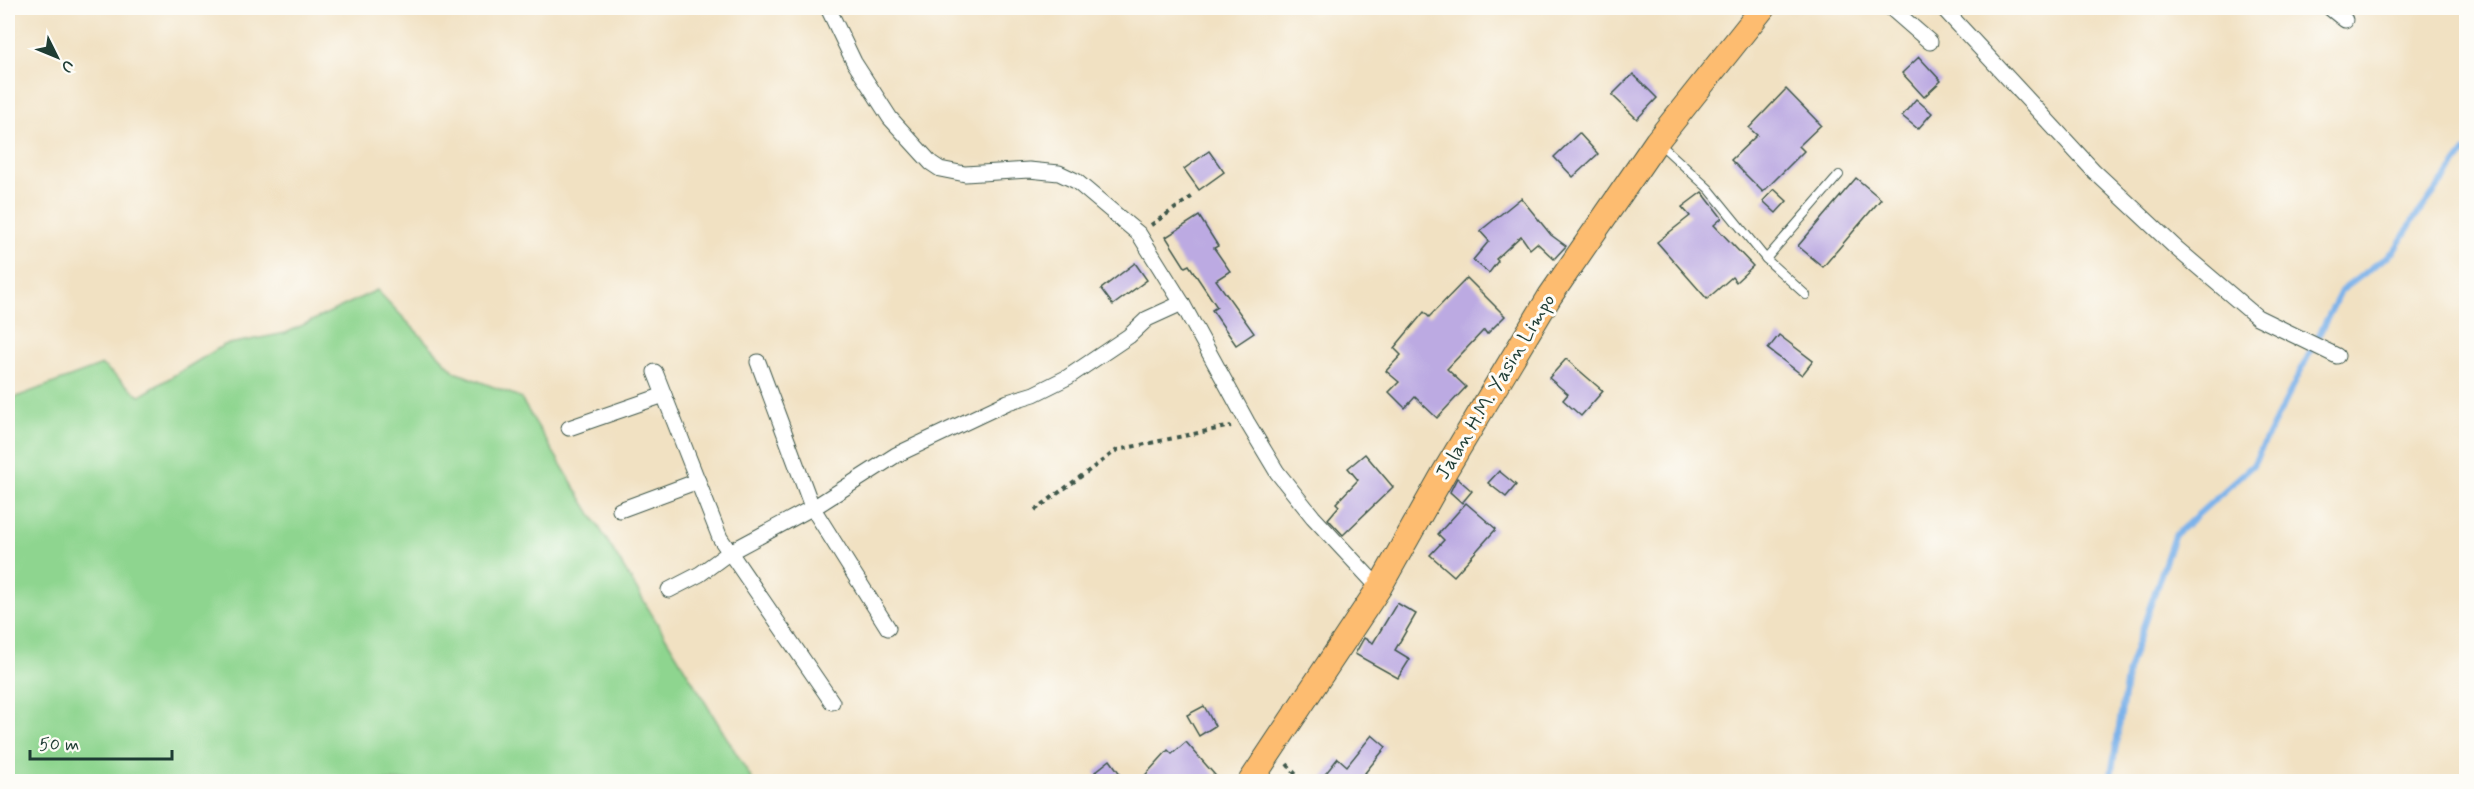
<svg xmlns="http://www.w3.org/2000/svg" width="2474" height="789" viewBox="0 0 2474 789" font-family="Mynerve,sans-serif">
  <style>
    .green { fill: #8ed58f; stroke: #568962; stroke-width: 1.5 }
    .lines { fill: none; stroke-linecap: round; stroke-linejoin: round }
    .stream { stroke: #7cb2ea; stroke-width: 6 }
    .building { fill: #bcaae2 }
    .lane-casing { stroke: #3e5649; stroke-width: 10 }
    .street-casing { stroke: #3e5649; stroke-width: 17 }
    .primary-casing { stroke: #3e5649; stroke-width: 26 }
    .path { stroke: #3e5649; stroke-width: 4; stroke-dasharray: 4.5 4.5; stroke-linecap: butt }
    .lane { stroke: #fff; stroke-width: 8 }
    .street { stroke: #fff; stroke-width: 15 }
    .primary { stroke: #fdbc6f; stroke-width: 24 }
    .labels { text-anchor: middle; dominant-baseline: central; stroke-width: 6; stroke-linejoin: round; paint-order: stroke }
    .street-label { font-size: 20px; fill: #1f3d34; stroke: #fdfcf7 }
  </style>
  <rect width="100%" height="100%" fill="#fdfcf7"/>
  <filter id="ink" filterUnits="userSpaceOnUse"><feTurbulence type="fractalNoise" baseFrequency=".0167" numOctaves="2"/><feDisplacementMap in="SourceGraphic" scale="12" xChannelSelector="R" yChannelSelector="G"/><feConvolveMatrix kernelMatrix="1 2 1 2 8 2 1 2 1" color-interpolation-filters="sRGB"/></filter>
  <filter id="wash" filterUnits="userSpaceOnUse"><feTurbulence type="fractalNoise" baseFrequency=".008" numOctaves="4" result="noise"/><feDisplacementMap in="SourceGraphic" scale="24" xChannelSelector="R" yChannelSelector="G"/><feGaussianBlur stdDeviation="1.35" result="paint"/><feColorMatrix in="noise" values="0 0 0 0 0 0 0 0 0 0 0 0 0 0 0 0 0 1.4 0 .05"/><feComposite in="paint" operator="in"/></filter>
  <g filter="url(#wash)">
    <rect width="100%" height="100%" fill="#f1e1c2"/>
    <polygon class="green" points="377,290 455,372 520,397 753,781 8,781 8,400 102,365 140,396 224,345 286,333"/>
    <g class="lines">
      <polyline class="stream" points="2110,782 2128,671 2174,536 2253,465 2341,291 2394,251 2414,219 2466,151"/>
    </g>
    <g id="blocks">
      <g class="building">
        <polygon points="1919,57 1941,81 1924,97 1902,73"/>
        <polygon points="1633,74 1657,98 1637,119 1612,95"/>
        <polygon points="1786,89 1821,125 1799,146 1804,151 1763,192 1731,160 1757,135 1749,128"/>
        <polygon points="1916,99 1932,113 1918,129 1902,116"/>
        <polygon points="1579,133 1598,154 1573,177 1554,157"/>
        <polygon points="1209,151 1224,172 1199,190 1184,169"/>
        <polygon points="1856,178 1881,199 1823,267 1798,246"/>
        <polygon points="1774,189 1787,201 1776,213 1763,201"/>
        <polygon points="1702,192 1722,218 1714,225 1753,266 1736,282 1732,277 1707,299 1657,242 1690,216 1682,207"/>
        <polygon points="1521,198 1551,235 1566,246 1554,259 1537,243 1530,249 1521,236 1496,259 1498,261 1489,273 1473,260 1489,241 1480,231"/>
        <polygon points="1199,216 1218,246 1214,248 1230,271 1216,280 1254,333 1236,345 1212,310 1217,307 1189,265 1185,267 1166,237"/>
        <polygon points="1135,263 1147,280 1113,305 1101,289"/>
        <polygon points="1467,278 1505,316 1487,334 1484,330 1447,369 1466,387 1437,418 1415,397 1405,408 1389,392 1399,382 1386,371 1401,355 1394,348 1424,312 1429,317"/>
        <polygon points="1779,335 1813,361 1802,375 1768,349"/>
        <polygon points="1566,359 1603,391 1581,416 1563,400 1568,394 1549,378"/>
        <polygon points="1365,454 1393,487 1343,535 1328,519 1339,506 1336,503 1358,480 1348,468"/>
        <polygon points="1499,471 1516,485 1506,497 1488,483"/>
        <polygon points="1457,478 1472,491 1462,503 1450,492"/>
        <polygon points="1466,503 1496,529 1454,576 1430,555 1444,540 1438,534"/>
        <polygon points="1397,603 1416,614 1395,650 1410,659 1398,678 1355,654 1364,638 1373,643"/>
        <polygon points="1204,706 1215,726 1199,736 1187,715"/>
        <polygon points="1372,735 1386,747 1365,773 1376,782 1319,782 1338,758 1347,766"/>
        <polygon points="1186,742 1221,782 1139,782 1168,750 1172,754"/>
        <polygon points="1110,760 1126,782 1102,782 1095,772"/>
      </g>
    </g>
  </g>
  <g filter="url(#ink)">
    <use href="#blocks" fill-opacity="0" stroke="#3e5649" stroke-width="1.5"/>
    <g class="lines">
      <defs>
        <g id="lane">
          <polyline points="1660,144 1709,189 1766,259 1806,295"/>
          <polyline points="1766,259 1839,175"/>
        </g>
        <g id="street">
          <polyline points="828,8 854,62 890,118 931,163 940,169 965,174 1029,170 1059,173 1076,181 1139,234 1182,303 1247,422 1277,472 1313,517 1379,588"/>
          <polyline points="1891,8 1930,42"/>
          <polyline points="1943,8 2094,171 2176,248 2257,317 2337,356"/>
          <polyline points="2330,8 2345,20"/>
          <polyline points="758,362 812,507 888,628"/>
          <polyline points="655,372 720,538 832,702"/>
          <polyline points="569,428 664,395"/>
          <polyline points="620,510 698,481"/>
          <polyline points="669,590 700,574 730,552 821,503 896,455 1008,402 1034,394 1068,377 1129,336 1147,319 1182,303"/>
        </g>
        <polyline id="primary" points="1250,782 1379,588 1445,471 1550,296 1657,141 1763,8"/>
      </defs>
      <use href="#lane" class="lane-casing"/>
      <use href="#street" class="street-casing"/>
      <use href="#primary" class="primary-casing"/>
      <g class="path">
        <polyline points="1151,225 1193,196"/>
        <polyline points="1035,510 1117,450 1231,426"/>
        <polyline points="1287,764 1302,782"/>
      </g>
      <use href="#lane" class="lane"/>
      <use href="#street" class="street"/>
      <use href="#primary" class="primary"/>
    </g>
  </g>
  <g class="labels">
    <g class="street-label">
      <text transform="translate(1496 387) rotate(-59)">Jalan H.M. Yasin Limpo</text>
    </g>
  </g>
  <rect width="2474" height="789" fill="none" stroke="#fdfcf7" stroke-width="30"/>
  <g transform="translate(57 57) rotate(133)" stroke="#fdfcf7" stroke-width="4.5" paint-order="stroke">
  <path d="M0-4.5L10 22L0 15L-10 22Z" fill="#1f3d34"/>
  <text y="-9" font-size="16" font-weight="bold" text-anchor="middle" fill="#1f3d34">U</text>
  </g>
  <path d="M30 750v9h142v-9" fill="none" stroke="#1f3d34" stroke-width="3"/>
  <text x="39" y="750" font-size="18" fill="#1f3d34" stroke="#fdfcf7" stroke-width="4.5" paint-order="stroke">50 m</text>
</svg>
